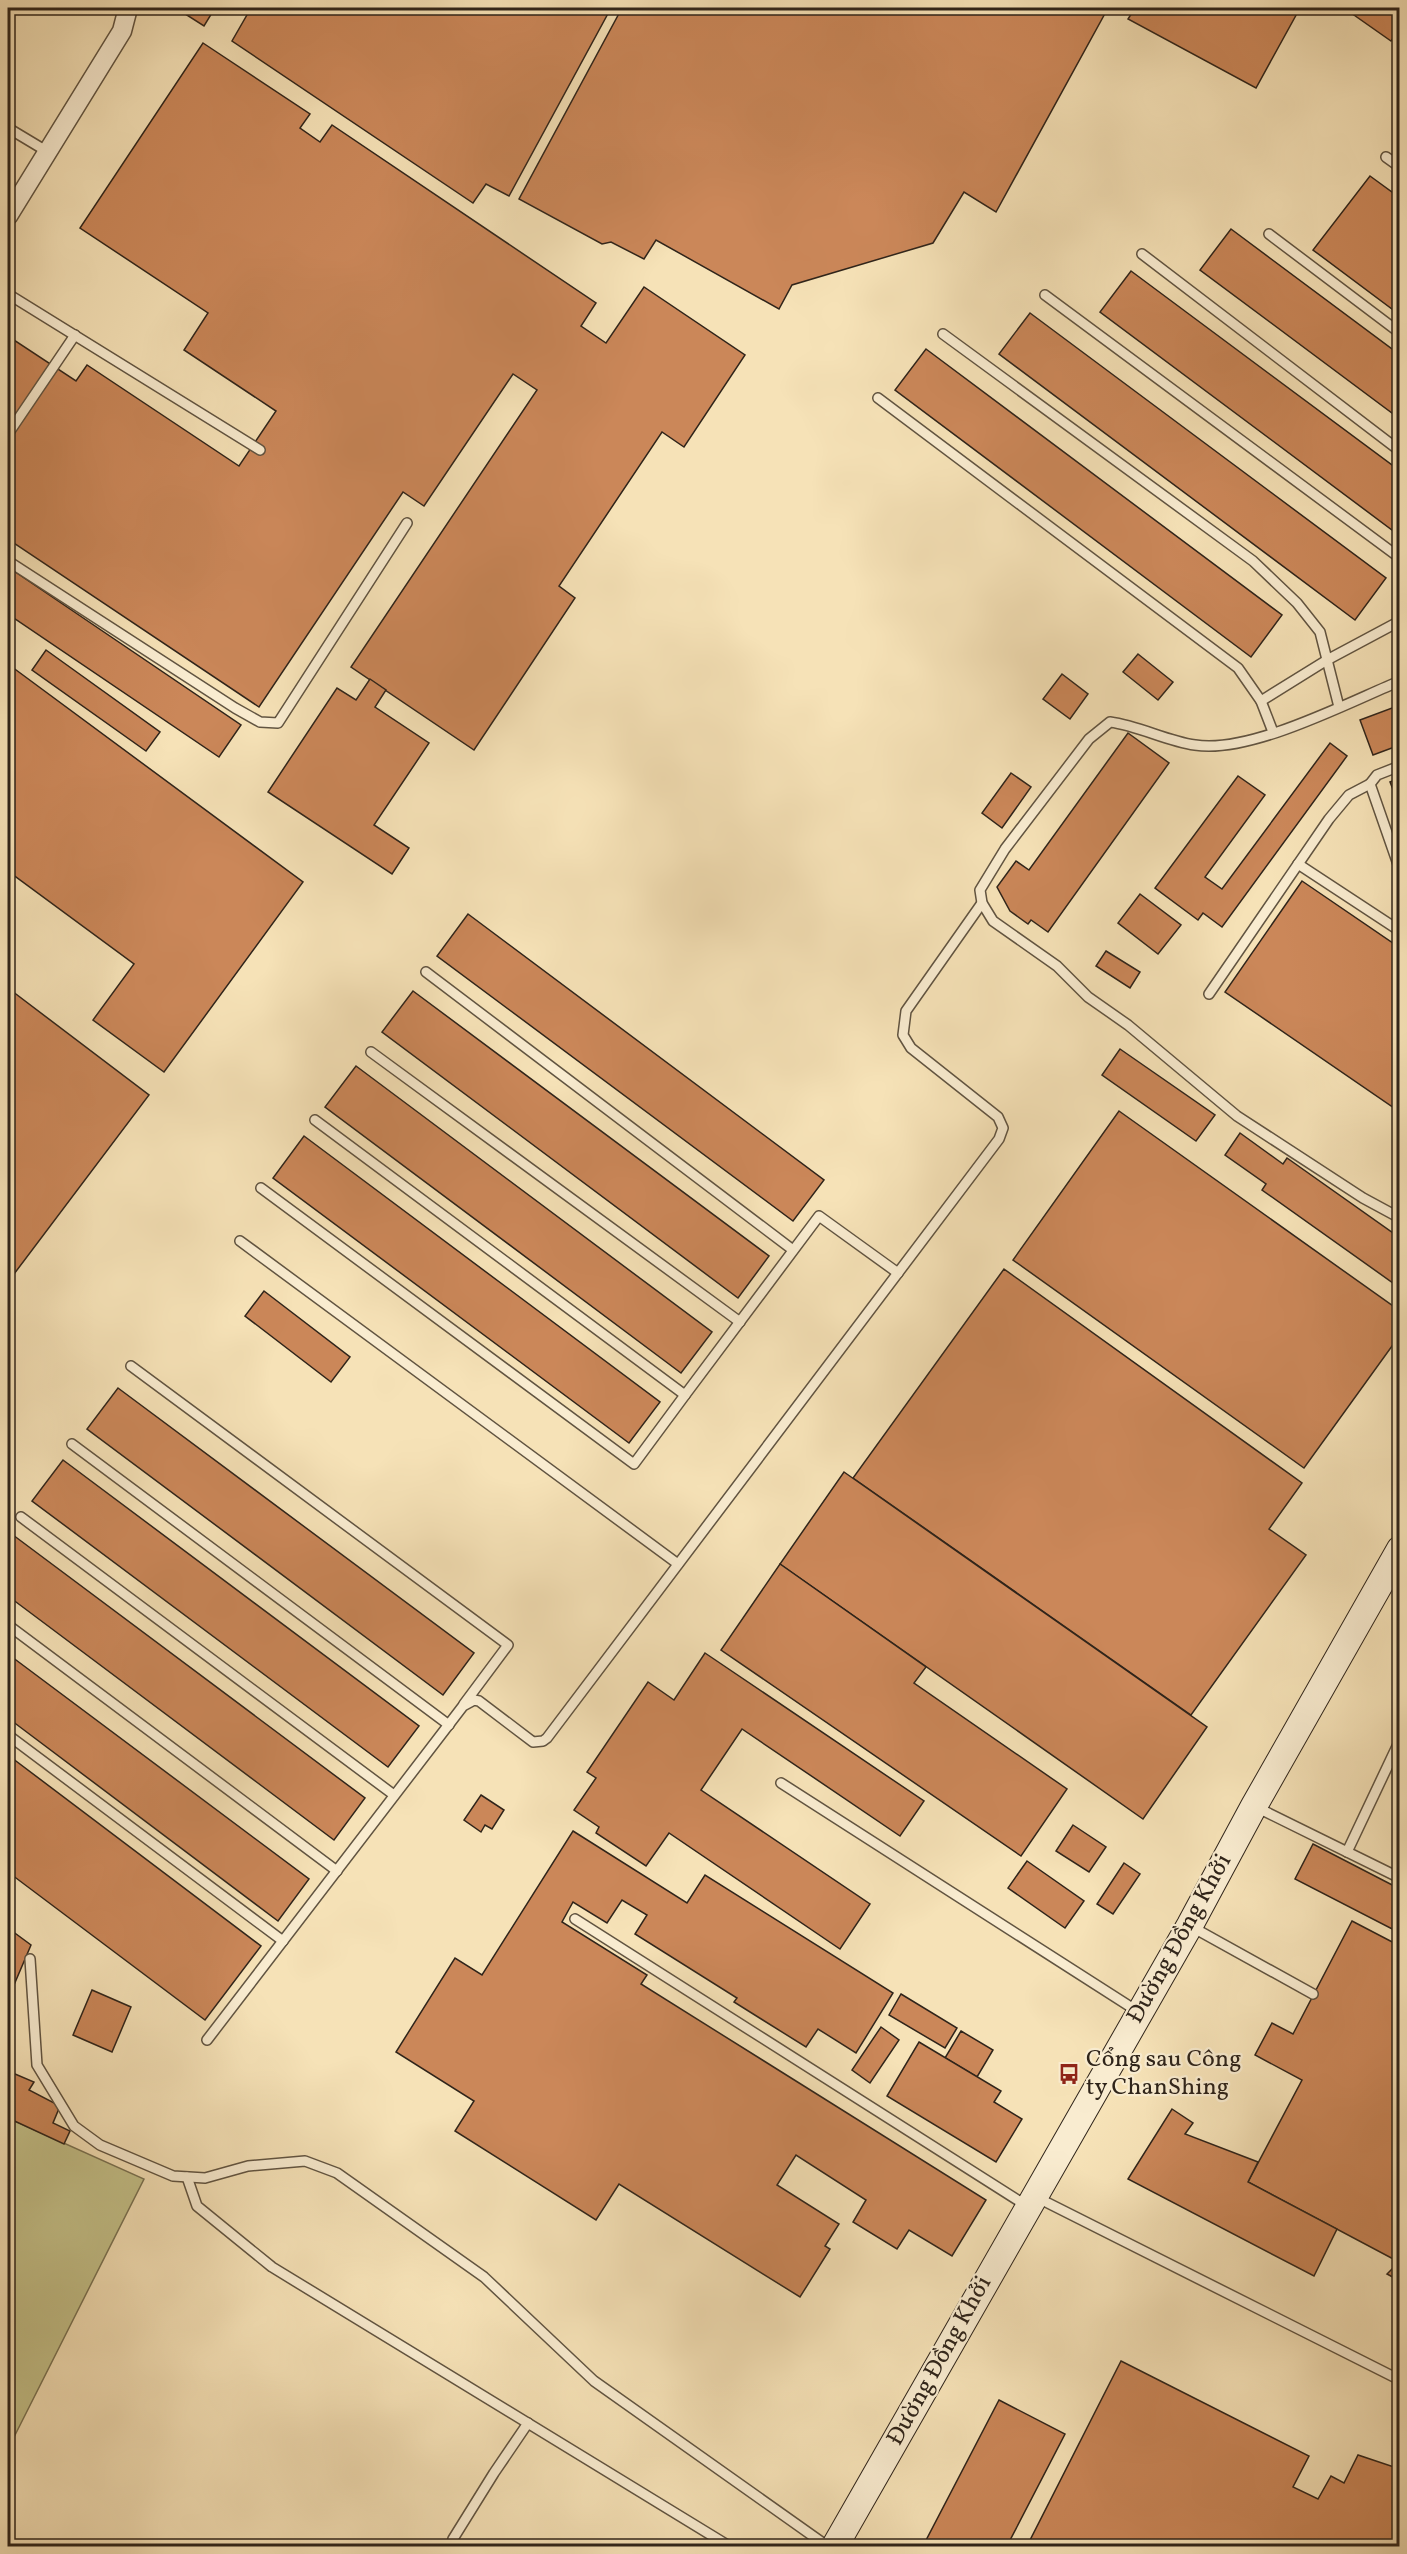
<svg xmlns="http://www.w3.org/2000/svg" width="1407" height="2554" viewBox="0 0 1407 2554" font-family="Vollkorn,serif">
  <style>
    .green { fill: #c4c189; stroke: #7a7252; stroke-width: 1.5 }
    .building { fill: #cb8759; stroke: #2f241a; stroke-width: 1.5 }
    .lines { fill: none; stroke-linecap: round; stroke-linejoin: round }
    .service-casing { stroke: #615441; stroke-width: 12 }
    .minor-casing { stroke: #615441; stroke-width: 21 }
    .secondary-casing { stroke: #2f241a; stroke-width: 28 }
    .service { stroke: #f9ecd0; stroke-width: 9 }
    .minor { stroke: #f9ecd0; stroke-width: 18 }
    .secondary { stroke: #f9ecd0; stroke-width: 26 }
    .labels { text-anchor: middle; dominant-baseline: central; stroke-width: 4.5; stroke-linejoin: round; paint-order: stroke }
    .street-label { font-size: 24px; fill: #2f241a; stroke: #f9ecd0 }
    .poi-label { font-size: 24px; fill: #2f241a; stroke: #f9ecd0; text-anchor: start }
  </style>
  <rect width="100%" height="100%" fill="#f6e2b7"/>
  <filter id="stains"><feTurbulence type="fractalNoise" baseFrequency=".00333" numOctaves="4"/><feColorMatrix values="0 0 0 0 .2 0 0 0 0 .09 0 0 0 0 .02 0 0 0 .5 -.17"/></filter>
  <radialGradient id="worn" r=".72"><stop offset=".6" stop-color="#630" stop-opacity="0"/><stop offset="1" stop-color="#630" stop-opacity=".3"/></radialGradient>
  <polygon class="green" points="8,2118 144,2179 8,2449"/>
  <g class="building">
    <polygon points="184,8 215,8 204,26 182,12"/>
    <polygon points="251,8 611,8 509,196 486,184 473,203 232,41"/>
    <polygon points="622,8 1108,8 996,212 964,192 933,243 792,285 779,309 656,240 644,259 611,242 602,244 519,199"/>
    <polygon points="1135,8 1300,8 1256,88 1128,19"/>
    <polygon points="1344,8 1400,8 1400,29 1391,41"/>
    <polygon points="203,43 310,114 300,128 320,142 332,125 596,303 581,326 606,343 644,287 745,355 684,447 662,432 559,586 575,598 474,750 351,667 537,390 513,374 424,506 403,492 259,707 8,539 8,342 11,338 76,381 87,365 239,466 276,411 184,350 208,313 80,228"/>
    <polygon points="1370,176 1400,198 1400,315 1313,250"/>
    <polygon points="1231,229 1400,355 1400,419 1200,270"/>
    <polygon points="1131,271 1400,471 1400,536 1100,312"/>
    <polygon points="1030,313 1386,578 1355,620 999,354"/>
    <polygon points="926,349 1282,615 1251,657 895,390"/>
    <polygon points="8,567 241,725 219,757 8,614"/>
    <polygon points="46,650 160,732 146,751 32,670"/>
    <polygon points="1138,654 1173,682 1158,700 1123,672"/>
    <polygon points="8,664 303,882 164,1072 93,1020 134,964 8,871"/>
    <polygon points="1062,674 1088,694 1070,719 1043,699"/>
    <polygon points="370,679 386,690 375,707 429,743 374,825 409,848 392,874 268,792 337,688 356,700"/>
    <polygon points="1400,705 1400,745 1373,755 1360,720"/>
    <polygon points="1128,733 1169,763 1048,932 1031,920 1028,924 1010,911 997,887 1016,861 1029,870"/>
    <polygon points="1330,743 1347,756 1222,927 1203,913 1198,920 1155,888 1238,776 1265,795 1205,877 1222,889"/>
    <polygon points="1011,773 1031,787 1002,828 982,813"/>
    <polygon points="1400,778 1400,807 1390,782"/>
    <polygon points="1302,881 1400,948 1400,1112 1225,992"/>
    <polygon points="1140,894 1181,925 1158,954 1118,923"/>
    <polygon points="468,914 824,1180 793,1221 437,956"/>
    <polygon points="1106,951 1140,972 1130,988 1096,966"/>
    <polygon points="8,988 149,1095 8,1282"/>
    <polygon points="413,991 769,1256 738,1298 382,1032"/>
    <polygon points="1120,1049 1215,1115 1196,1141 1102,1075"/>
    <polygon points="356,1066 712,1332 681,1373 325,1107"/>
    <polygon points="1119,1111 1400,1311 1400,1335 1304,1468 1013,1260"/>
    <polygon points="1240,1133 1283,1164 1287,1158 1400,1238 1400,1288 1262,1190 1266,1184 1225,1155"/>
    <polygon points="304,1136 660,1402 629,1443 273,1178"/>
    <polygon points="1004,1269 1302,1483 1269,1529 1306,1555 1191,1715 853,1478"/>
    <polygon points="264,1291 350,1357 331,1382 245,1316"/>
    <polygon points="118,1388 474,1653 443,1695 87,1429"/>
    <polygon points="63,1460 419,1726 388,1767 32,1501"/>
    <polygon points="844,1472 1207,1727 1143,1819 780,1564"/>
    <polygon points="9,1532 365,1798 334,1840 8,1596"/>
    <polygon points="780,1564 926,1667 914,1683 1067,1789 1021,1856 721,1650"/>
    <polygon points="705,1653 924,1801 900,1836 742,1729 701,1790 870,1904 840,1949 669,1833 646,1866 596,1833 599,1827 574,1810 596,1778 587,1772 648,1682 674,1700"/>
    <polygon points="8,1654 309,1879 278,1921 8,1718"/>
    <polygon points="8,1755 261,1946 205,2020 8,1872"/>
    <polygon points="481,1795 504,1810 492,1829 485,1825 481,1832 464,1820"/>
    <polygon points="1073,1825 1106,1847 1089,1872 1056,1851"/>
    <polygon points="573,1831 687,1903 705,1875 893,1993 856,2053 818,2029 806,2047 734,2002 737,1998 635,1934 647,1915 622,1900 607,1923 573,1902 562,1922 647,1975 641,1984 986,2200 952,2256 909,2230 897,2249 853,2222 866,2200 796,2155 777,2185 839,2224 825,2246 830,2249 800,2297 619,2184 596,2220 455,2131 474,2101 396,2052 455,1958 482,1975"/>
    <polygon points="1313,1844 1400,1889 1400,1933 1295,1879"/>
    <polygon points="1027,1861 1084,1901 1065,1928 1008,1888"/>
    <polygon points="1124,1863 1140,1874 1113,1914 1097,1904"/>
    <polygon points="1352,1921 1400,1946 1400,2281 1387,2274 1399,2262 1248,2182 1302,2080 1255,2055 1272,2023 1293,2034"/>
    <polygon points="8,1928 31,1945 8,1999"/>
    <polygon points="92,1990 131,2007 112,2052 73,2035"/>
    <polygon points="901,1994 957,2028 945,2048 889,2015"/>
    <polygon points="881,2027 899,2040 870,2083 852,2070"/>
    <polygon points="961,2031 993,2050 977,2077 945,2058"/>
    <polygon points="919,2042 1001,2091 994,2102 1022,2119 996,2162 887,2096"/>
    <polygon points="8,2071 34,2082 29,2090 60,2106 53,2123 70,2131 64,2144 8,2118"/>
    <polygon points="1172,2109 1193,2123 1185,2134 1258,2162 1248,2182 1337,2229 1314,2276 1128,2179"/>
    <polygon points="1121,2361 1309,2456 1293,2487 1318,2499 1331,2476 1344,2483 1358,2455 1400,2469 1400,2546 1027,2546"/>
    <polygon points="999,2400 1065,2434 1007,2546 923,2546"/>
  </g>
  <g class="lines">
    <defs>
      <g id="service">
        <polyline points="8,128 48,152"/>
        <polyline points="1386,157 1400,167"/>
        <polyline points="1269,234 1400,333"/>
        <polyline points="1142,254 1400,451"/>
        <polyline points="8,294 260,450"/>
        <polyline points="1045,295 1400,558"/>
        <polyline points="943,334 1253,561 1297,603 1320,632 1339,707"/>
        <polyline points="878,398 1238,668 1261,701 1273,732"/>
        <polyline points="8,434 75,335"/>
        <polyline points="8,561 235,708 260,722 278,723 407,523"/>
        <path d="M1400,681C1347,703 1250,754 1195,745C1166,741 1140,726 1110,722L1089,739L1005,849L980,890L982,903L993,921L1057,966L1088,997L1128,1025L1237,1116L1363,1198L1400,1218"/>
        <polyline points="1261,701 1327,660 1400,621"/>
        <polyline points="1400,766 1377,775 1370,784 1400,870"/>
        <polyline points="1298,864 1400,931"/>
        <polyline points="426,972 793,1250"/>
        <polyline points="1209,994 1329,819 1349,795 1370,784"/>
        <polyline points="371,1052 740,1322"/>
        <polyline points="315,1120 685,1395 819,1216 898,1273"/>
        <polyline points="261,1188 634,1464 685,1395"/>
        <polyline points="240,1241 678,1564"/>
        <polyline points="131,1366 508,1645 464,1704"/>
        <polyline points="72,1444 449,1725"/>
        <polyline points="21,1517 394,1795"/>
        <polyline points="8,1625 337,1871"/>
        <polyline points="8,1735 283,1941"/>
        <polyline points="781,1783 1137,2011"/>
        <polyline points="1256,1807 1400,1878"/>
        <polyline points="1347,1852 1400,1740"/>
        <polyline points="575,1919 1027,2206"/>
        <polyline points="1192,1927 1313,1994"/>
        <polyline points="30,1959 37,2065 74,2126 100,2145 173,2176 205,2178 248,2166 305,2161 337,2173 484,2277 594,2381 827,2546"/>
        <polyline points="207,2040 463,1706 474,1700 479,1701 533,1742 543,1741 547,1738 999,1139 1003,1128 998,1117 911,1048 903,1035 906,1011 982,903"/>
        <polyline points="187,2177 197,2206 272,2267 729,2546"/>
        <polyline points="1036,2197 1400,2380"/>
        <polyline points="451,2546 453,2539 494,2473 528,2423"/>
      </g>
      <polyline id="minor" points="8,216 122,31 128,8"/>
      <polyline id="secondary" points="835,2546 1190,1925 1254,1806 1400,1549"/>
    </defs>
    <use href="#service" class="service-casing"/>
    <use href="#minor" class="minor-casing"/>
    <use href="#secondary" class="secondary-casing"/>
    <use href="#service" class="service"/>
    <use href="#minor" class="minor"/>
    <use href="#secondary" class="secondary"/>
  </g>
  <defs>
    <symbol id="bus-bare" viewBox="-9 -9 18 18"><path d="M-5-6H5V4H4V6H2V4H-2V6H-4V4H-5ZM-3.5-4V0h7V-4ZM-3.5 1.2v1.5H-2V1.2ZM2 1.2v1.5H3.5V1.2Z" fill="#8f2418" stroke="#f9ecd0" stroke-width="2.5" paint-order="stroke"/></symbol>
  </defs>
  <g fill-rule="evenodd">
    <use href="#bus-bare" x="1054" y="2059" width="30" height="30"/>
  </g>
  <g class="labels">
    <g class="street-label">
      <text transform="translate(1180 1939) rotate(-61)">Đường Đồng Khởi</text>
      <text transform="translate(940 2361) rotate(-61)">Đường Đồng Khởi</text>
    </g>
    <g class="poi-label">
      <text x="1086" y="2060">Cổng sau Công<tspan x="1086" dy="28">ty ChanShing</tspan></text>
    </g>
  </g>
  <rect width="1407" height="2554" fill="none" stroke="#f6e2b7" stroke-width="30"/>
  <rect x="9" y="9" width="1389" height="2536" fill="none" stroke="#2f241a" stroke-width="3"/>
  <rect x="15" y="15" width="1377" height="2524" fill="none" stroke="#2f241a" stroke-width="1.5"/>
  <rect width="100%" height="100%" filter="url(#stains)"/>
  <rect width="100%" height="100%" fill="url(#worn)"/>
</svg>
